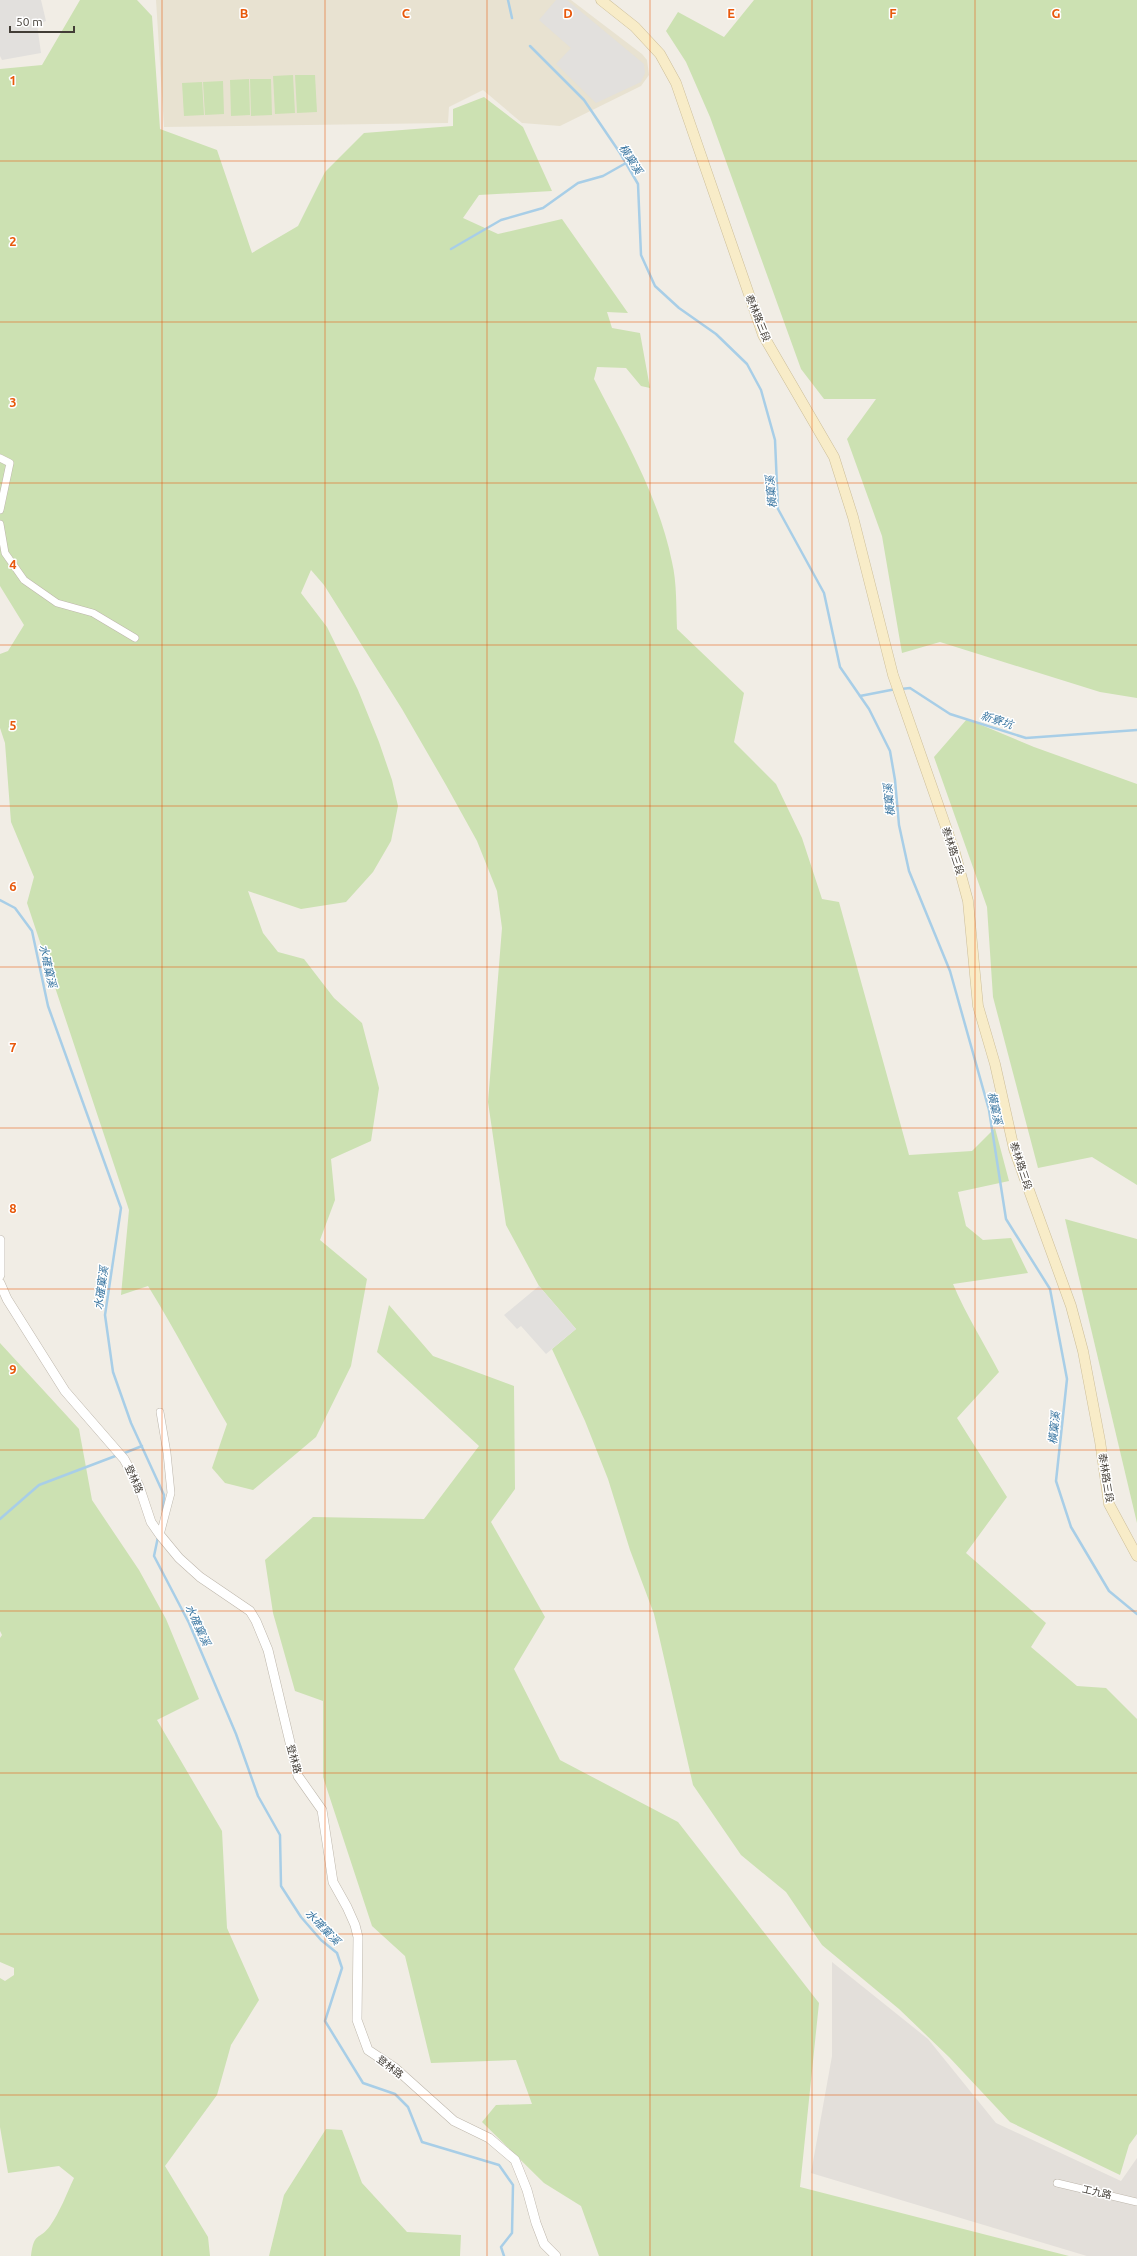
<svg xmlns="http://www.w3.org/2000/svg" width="1137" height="2256" viewBox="0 0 1137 2256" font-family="Ubuntu,'Noto Sans TC',sans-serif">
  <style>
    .industrial { fill: #e3dfda }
    .education { fill: #e8e2d1 }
    .green { fill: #cce1b2 }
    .parking { fill: #e2e0dd }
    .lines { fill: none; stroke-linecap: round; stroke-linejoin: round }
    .stream { stroke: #a8cee7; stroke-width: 2.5 }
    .minor-casing { stroke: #beb7ac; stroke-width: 8 }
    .tertiary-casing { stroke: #beb7ac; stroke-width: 10 }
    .secondary-casing { stroke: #ccbe99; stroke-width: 11 }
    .minor { stroke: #fff; stroke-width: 7 }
    .tertiary { stroke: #fff; stroke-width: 9 }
    .secondary { stroke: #f8ecc8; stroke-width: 10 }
    .grid { fill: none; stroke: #e8590c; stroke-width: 1; stroke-opacity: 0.55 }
    .labels { text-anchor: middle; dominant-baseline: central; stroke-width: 3; stroke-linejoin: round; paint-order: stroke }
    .street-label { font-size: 10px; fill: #423d36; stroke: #fff }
    .water-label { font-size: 11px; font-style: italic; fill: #3b77a2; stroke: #fff }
    .grid-label { font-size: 13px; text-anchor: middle; font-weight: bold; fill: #e8590c; stroke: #fff; stroke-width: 3; stroke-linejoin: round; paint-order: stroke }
  </style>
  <rect width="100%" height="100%" fill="#f1ede5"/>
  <polygon class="industrial" points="832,1962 928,2039 996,2123 1121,2181 1137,2158 1137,2256 1087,2256 811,2173 832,2056"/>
  <polygon class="education" points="156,0 571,0 642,54 647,60 649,75 641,86 560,126 522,123 483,90 449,107 448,123 164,127"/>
  <g class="green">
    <path d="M80,0H137L152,16L160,129L217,150L252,253L298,226L325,172L364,133L453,126V109L484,97L523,127L552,191L479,195L463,218L498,234L562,219L628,313L607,312L612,328L640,333L650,388L641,386L626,368L597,367L594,379C624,437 659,497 672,562C677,583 676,607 677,629L744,693L734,742L776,784L802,838L822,899L839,902L909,1155L972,1151L995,1128L1009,1181L958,1192L966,1226L983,1240L1011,1238L1028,1273L953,1284C966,1315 984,1343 999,1372L957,1418L1007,1497L966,1553L1046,1623L1031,1647L1077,1686L1106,1688L1137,1719V2134L1129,2145L1120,2175L1010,2122L949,2057L899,2009L822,1945L786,1892L741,1855L693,1785L654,1614L630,1550L608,1479L585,1421L552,1349L576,1329L539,1286L506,1225L488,1102L502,928L497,891L477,841L446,785L402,709L324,585L311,570L301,593L327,627L358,690L379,742L392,780L398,806L391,841L373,872L346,902L301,909L248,891L263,933L278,952L304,959L334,998L362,1023L379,1088L371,1141L331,1159L335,1200L320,1240L367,1279L351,1366L316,1437L253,1490L225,1483L212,1468L227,1424C200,1379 176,1331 148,1286L121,1295L129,1210L27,903L34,877L11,822L5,743L0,728V654L8,651L24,625L0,586V69L42,65Z"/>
    <polygon points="754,0 1137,0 1137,698 1100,692 940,642 902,653 882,536 847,439 876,399 824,399 801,369 710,117 686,62 666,31 678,12 724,37"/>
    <polygon points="293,75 295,113 275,114 273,76"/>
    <polygon points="295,75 315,75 317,112 297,113"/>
    <polygon points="249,79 250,115 231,116 230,80"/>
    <polygon points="250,79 271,79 272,115 251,116"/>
    <polygon points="223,81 224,114 205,115 203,82"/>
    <polygon points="202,82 204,115 184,116 182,83"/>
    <polygon points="967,719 1034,747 1137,784 1137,1185 1092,1157 1038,1168 993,997 987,907 934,757"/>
    <polygon points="1065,1219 1137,1239 1137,1523"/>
    <polygon points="389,1305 433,1356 514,1386 515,1489 491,1522 545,1617 514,1669 560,1760 678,1822 819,2003 800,2187 1069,2256 599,2256 581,2206 544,2183 482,2122 496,2105 532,2104 516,2060 431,2063 405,1956 372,1926 323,1777 323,1701 295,1691 273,1613 265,1560 313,1517 424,1519 479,1446 377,1352"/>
    <path d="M0,1343L79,1429L92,1500L139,1570L166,1619L199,1699L157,1720L222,1831L227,1928L259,2000L231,2045L217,2095L165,2166L208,2237L210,2256H31C34,2231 39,2241 50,2226C60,2212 67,2193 74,2178L59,2166L8,2173L0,2127V1978L5,1981L14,1975V1968L0,1962V1638L2,1635L0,1631Z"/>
    <polygon points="326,2129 342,2130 362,2183 407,2232 461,2235 460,2256 269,2256 284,2195"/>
  </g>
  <g class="parking">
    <polygon points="0,0 41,0 46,21 37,24 41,53 2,60 0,56"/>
    <polygon points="556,0 567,0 644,64 645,73 641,82 596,103 556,64 571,48 539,20"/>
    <polygon points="539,1286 576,1329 546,1354 521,1326 517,1329 504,1315"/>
  </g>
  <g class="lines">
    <g class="stream">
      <polyline points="508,0 512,18"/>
      <polyline points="530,46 584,100 620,153 638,184 641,255 655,286 679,308 716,334 747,364 761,390 775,440 778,509 824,593 840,667 869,709 890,751 895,780 899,825 909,871 950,971 989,1110 1006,1219 1050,1289 1067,1379 1056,1481 1071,1527 1109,1591 1137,1614"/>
      <polyline points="451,249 501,220 543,208 578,183 603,176 626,163"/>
      <polyline points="901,689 910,688 950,714 1026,738 1137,730"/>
      <polyline points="860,696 896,689"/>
      <polyline points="0,900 15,908 32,931 48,1006 121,1208 105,1315 113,1372 131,1423 164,1495 163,1511"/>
      <polyline points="122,1454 142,1446"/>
      <polyline points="0,1519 39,1485 118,1455"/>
      <polyline points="158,1537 154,1556 189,1623 236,1734 258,1796 280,1835 281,1886 301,1917 321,1940 337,1953 342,1968 325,2021 363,2083 395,2094 408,2107 422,2142 499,2165 513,2185 512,2233 501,2247 504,2256"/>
    </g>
    <defs>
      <g id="minor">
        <polyline points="0,458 10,463 0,510"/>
        <polyline points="0,524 5,553 24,580 57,603 93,613 135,638"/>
        <polyline points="160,1412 167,1453 171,1493 160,1535"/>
        <polyline points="1057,2183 1137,2202"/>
      </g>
      <g id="tertiary">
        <polyline points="0,1240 0,1275"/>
        <polyline points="0,1283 7,1299 65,1391 124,1459 139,1486 151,1522 160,1535 179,1558 200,1577 250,1611 256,1621 268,1650 298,1776 322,1810 333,1882 347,1907 355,1925 358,1937 357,2020 368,2050 395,2068 454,2121 489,2138 515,2160 527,2190 536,2223 544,2244 556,2256"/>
      </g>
      <polyline id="secondary" points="601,0 635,27 660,54 676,83 763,335 834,457 853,517 893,675 955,853 968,901 978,1006 995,1064 1014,1149 1071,1306 1083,1351 1100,1441 1109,1504 1137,1556"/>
    </defs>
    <use href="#minor" class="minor-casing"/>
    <use href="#tertiary" class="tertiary-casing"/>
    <use href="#secondary" class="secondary-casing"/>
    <use href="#minor" class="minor"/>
    <use href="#tertiary" class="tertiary"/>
    <use href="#secondary" class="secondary"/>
  </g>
  <path class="grid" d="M162,0V2256M325,0V2256M487,0V2256M650,0V2256M812,0V2256M975,0V2256M0,161H1137M0,322H1137M0,483H1137M0,645H1137M0,806H1137M0,967H1137M0,1128H1137M0,1289H1137M0,1450H1137M0,1611H1137M0,1773H1137M0,1934H1137M0,2095H1137"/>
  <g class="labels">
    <g class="street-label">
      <text transform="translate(758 318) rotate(68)">泰林路三段</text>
      <text transform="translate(953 851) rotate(72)">泰林路三段</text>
      <text transform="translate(1021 1166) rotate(72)">泰林路三段</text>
      <text transform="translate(1106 1478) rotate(81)">泰林路三段</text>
      <text transform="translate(134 1479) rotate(66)">登林路</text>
      <text transform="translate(294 1759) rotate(75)">登林路</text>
      <text transform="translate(390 2067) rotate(37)">登林路</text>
      <text transform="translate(1097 2192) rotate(13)">工九路</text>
    </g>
    <g class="water-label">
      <text transform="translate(631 159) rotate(58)">橫窠溪</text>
      <text transform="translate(771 492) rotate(-95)">橫窠溪</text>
      <text transform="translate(997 720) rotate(18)">新寮坑</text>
      <text transform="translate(889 800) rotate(-95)">橫窠溪</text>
      <text transform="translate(48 966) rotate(77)">水確窠溪</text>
      <text transform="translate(995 1108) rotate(78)">橫窠溪</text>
      <text transform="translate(101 1288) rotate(-82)">水確窠溪</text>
      <text transform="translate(1054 1428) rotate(-84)">橫窠溪</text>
      <text transform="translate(198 1625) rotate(65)">水確窠溪</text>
      <text transform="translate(323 1927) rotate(46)">水確窠溪</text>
    </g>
  </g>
  <g class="grid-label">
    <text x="244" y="18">B</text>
    <text x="406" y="18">C</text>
    <text x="568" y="18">D</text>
    <text x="731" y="18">E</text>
    <text x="893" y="18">F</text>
    <text x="1056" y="18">G</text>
    <text x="13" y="85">1</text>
    <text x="13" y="246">2</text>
    <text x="13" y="407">3</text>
    <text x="13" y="569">4</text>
    <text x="13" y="730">5</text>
    <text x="13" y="891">6</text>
    <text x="13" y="1052">7</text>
    <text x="13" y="1213">8</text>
    <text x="13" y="1374">9</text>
  </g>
  <path d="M10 26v6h64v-6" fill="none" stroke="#423d36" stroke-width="2"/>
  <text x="16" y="26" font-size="12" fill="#423d36" stroke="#ffffff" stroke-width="3" paint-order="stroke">50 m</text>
</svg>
